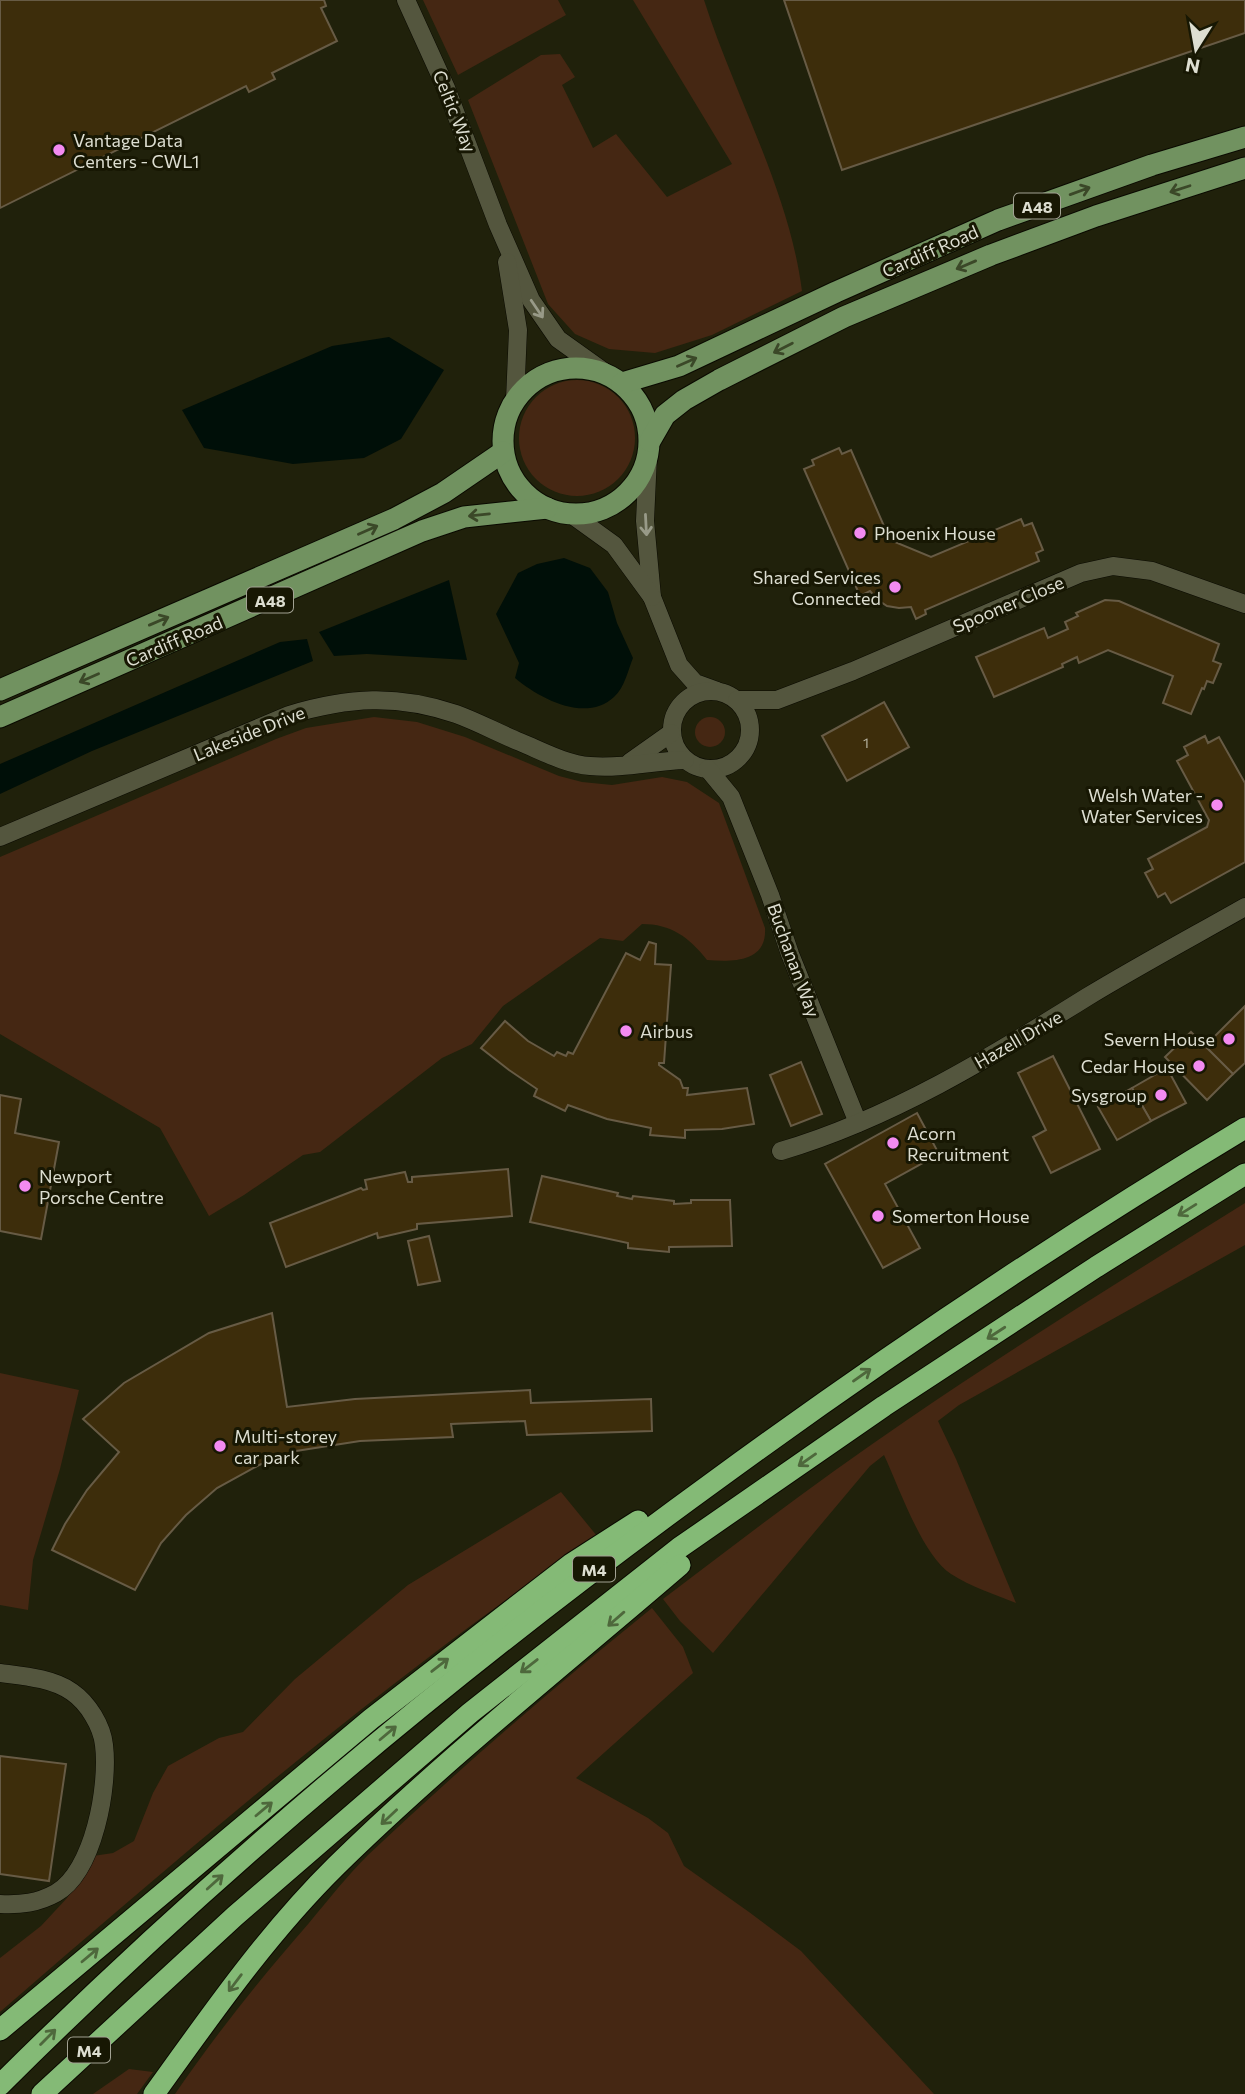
<svg xmlns="http://www.w3.org/2000/svg" width="1245" height="2094" viewBox="0 0 1245 2094" font-family="Commissioner,sans-serif">
  <style>
    .green { fill: #452713 }
    .water { fill: #000f08 }
    .building { fill: #3d2d0b; stroke: #675b45; stroke-width: 2 }
    .lines { fill: none; stroke-linecap: round; stroke-linejoin: round }
    .minor-casing { stroke: #0a0a00; stroke-width: 19 }
    .major-casing { stroke: #0a0a00; stroke-width: 23 }
    .highway-casing { stroke: #0a0a00; stroke-width: 23 }
    .minor { stroke: #54563e; stroke-width: 18 }
    .major { stroke: #719260; stroke-width: 21 }
    .highway { stroke: #84ba76; stroke-width: 21 }
    .oneway { stroke: #3b4828 }
    .oneway2 { stroke: #989a88 }
    .oneway3 { stroke: #4e683c }
    .poi-dot { fill: #f38af1; stroke: #171703; stroke-width: 2.5 }
    .labels { text-anchor: middle; dominant-baseline: central; stroke-width: 6; stroke-linejoin: round; paint-order: stroke }
    .number-label { font-size: 14px; fill: #b5b2a0 }
    .shield { fill: #171703; stroke: #a2a293; stroke-width: 2 }
    .shield-label { font-size: 16px; font-weight: bold; fill: #ddded1 }
    .street-label { font-size: 18px; fill: #ddded1; stroke: #171703 }
    .poi-label { font-size: 18px; fill: #ddded1; stroke: #171703; text-anchor: start }
  </style>
  <rect width="100%" height="100%" fill="#20210b"/>
  <g class="green">
    <polygon points="423,0 558,0 566,15 458,75"/>
    <path d="M633,0H704C735,97 789,190 802,291L712,335L655,353L609,349L575,334L548,304L468,100L541,55L560,54L575,77L562,85L593,148L616,134L667,197L732,164Z"/>
    <circle cx="577" cy="438" r="58"/>
    <circle cx="710" cy="732" r="15"/>
    <path d="M374,717L417,722L465,737L559,776L582,782L612,785L662,777L687,782L719,803L765,928C767,962 734,962 707,960C689,937 671,924 642,924L623,941L600,938L503,1006L472,1044L442,1058L320,1152L303,1155L244,1195L209,1216L160,1128L0,1034V857L276,739L306,728Z"/>
    <path d="M1245,1203V1245L959,1405L938,1421L956,1459L1016,1603C994,1594 971,1587 951,1574C922,1555 899,1487 884,1455L870,1466L713,1653L680,1621L663,1599C743,1538 823,1477 907,1420C1017,1345 1131,1274 1245,1203Z"/>
    <polygon points="0,1373 79,1390 60,1469 33,1560 28,1610 0,1605"/>
    <path d="M561,1492L597,1536C386,1679 192,1846 0,2012V1958L41,1926L67,1898L93,1856L113,1853L134,1841L153,1793L168,1766L219,1738L243,1732L295,1679L408,1585Z"/>
    <path d="M652,1608L683,1647L693,1673L576,1778L648,1818L668,1833L684,1866L749,1912L801,1951L934,2094H175C216,2034 261,1978 309,1923C328,1900 347,1876 368,1855C459,1769 554,1687 652,1608Z"/>
    <polygon points="129,2069 153,2072 137,2094 93,2094"/>
  </g>
  <g class="water">
    <polygon points="389,337 444,370 401,439 364,458 293,464 204,448 182,410 332,346"/>
    <path d="M564,558L590,568L608,592L617,623L633,658C628,670 625,687 614,697C586,723 540,699 515,678L519,663L496,614L518,573L537,564Z"/>
    <polygon points="449,580 467,660 367,654 334,656 319,632"/>
    <polygon points="307,639 313,661 92,751 0,794 0,764 280,642"/>
  </g>
  <g class="building">
    <polygon points="0,0 324,0 326,6 321,8 337,41 272,73 275,79 249,92 246,86 0,208"/>
    <polygon points="784,0 1245,0 1245,33 842,170"/>
    <polygon points="839,448 842,454 851,450 890,540 931,557 1021,519 1024,526 1032,523 1043,550 1036,553 1039,561 925,610 926,614 916,619 911,607 899,608 887,606 878,600 870,591 860,596 804,469 814,465 812,460"/>
    <polygon points="1105,600 1119,601 1219,644 1213,661 1221,664 1213,683 1207,681 1204,689 1202,688 1191,714 1163,703 1173,676 1108,650 1079,663 1077,657 1062,664 1063,667 994,697 976,657 1044,628 1048,638 1068,629 1065,622 1078,616 1076,613"/>
    <polygon points="884,702 909,747 847,781 822,736"/>
    <polygon points="1205,736 1208,743 1219,737 1245,783 1245,862 1171,903 1165,893 1158,897 1145,873 1153,869 1148,859 1207,827 1209,820 1177,761 1188,755 1184,747"/>
    <polygon points="649,942 656,944 655,964 671,965 664,1063 659,1063 659,1065 680,1080 683,1088 688,1088 687,1095 747,1088 754,1124 722,1129 685,1130 685,1138 650,1135 651,1128 607,1119 568,1105 565,1111 534,1096 537,1089 509,1070 481,1048 505,1021 528,1041 554,1056 557,1052 566,1056 568,1052 573,1054 626,953 640,960"/>
    <polygon points="1245,1006 1245,1063 1233,1074 1205,1046"/>
    <polygon points="1191,1032 1233,1074 1207,1100 1165,1057"/>
    <polygon points="1053,1056 1100,1149 1051,1173 1033,1137 1046,1130 1018,1073"/>
    <polygon points="801,1062 822,1114 791,1126 770,1075"/>
    <polygon points="1167,1068 1186,1103 1151,1121 1132,1088"/>
    <polygon points="1132,1088 1151,1121 1117,1140 1098,1107"/>
    <polygon points="0,1095 21,1099 15,1133 59,1142 41,1239 0,1231"/>
    <polygon points="917,1113 939,1154 885,1184 920,1248 883,1268 825,1164"/>
    <polygon points="508,1169 512,1216 417,1224 417,1229 378,1238 377,1233 286,1267 270,1223 361,1188 363,1190 367,1189 365,1180 405,1172 408,1182 412,1182 412,1177"/>
    <polygon points="542,1176 618,1193 617,1196 632,1199 633,1196 674,1201 674,1204 691,1203 691,1200 730,1200 732,1246 669,1247 669,1252 628,1248 628,1243 530,1222"/>
    <polygon points="429,1236 440,1281 418,1285 408,1241"/>
    <polygon points="272,1313 287,1407 355,1399 530,1390 531,1403 651,1399 652,1431 527,1435 525,1421 451,1424 453,1437 360,1441 296,1451 259,1465 217,1488 186,1515 161,1543 135,1590 52,1550 65,1524 87,1490 119,1452 83,1419 124,1383 209,1333"/>
    <polygon points="0,1756 66,1764 49,1881 0,1874"/>
  </g>
  <g class="lines">
    <defs>
      <g id="minor">
        <polyline points="406,0 446,88 498,225 531,300 558,339 607,374"/>
        <polyline points="507,262 518,330 515,400"/>
        <polyline points="648,456 645,521 652,597 679,665 695,683 717,691"/>
        <polyline points="571,514 614,545 652,597"/>
        <circle cx="711" cy="730" r="39"/>
        <polyline points="737,700 777,700 853,671 1081,573 1113,566 1152,571 1245,604"/>
        <polyline points="630,762 671,733"/>
        <polyline points="708,769 731,797 770,895 790,954 858,1123"/>
        <path d="M0,837L289,715C348,697 397,694 456,714C478,722 498,733 520,742C542,751 565,764 590,766C621,769 654,761 685,760"/>
        <path d="M781,1151C890,1119 991,1057 1087,997C1138,966 1192,937 1245,907"/>
        <path d="M0,1673C23,1676 52,1678 72,1692C88,1703 102,1726 104,1745C109,1786 94,1871 56,1893C38,1903 21,1905 0,1904"/>
      </g>
      <g id="major">
        <circle cx="576" cy="441" r="73"/>
        <polyline points="622,383 679,366 836,292 998,220 1152,165 1245,137"/>
        <polyline points="650,441 665,415 684,400 719,380 844,317 991,255 1096,216 1245,168"/>
        <polyline points="0,690 394,519 443,493 503,452"/>
        <polyline points="0,717 422,531 464,517 547,508"/>
      </g>
      <g id="highway">
        <polyline points="0,2030 371,1719 571,1564 638,1521"/>
        <path d="M0,2085C221,1865 460,1666 712,1483C884,1357 1062,1238 1245,1128"/>
        <polyline points="42,2094 235,1916 470,1713 679,1548 884,1406 1096,1267 1245,1174"/>
        <path d="M154,2094C211,2015 267,1934 336,1866C445,1759 565,1664 680,1565"/>
      </g>
    </defs>
    <use href="#minor" class="minor-casing"/>
    <use href="#major" class="major-casing"/>
    <use href="#highway" class="highway-casing"/>
    <use href="#minor" class="minor"/>
    <use href="#major" class="major"/>
    <use href="#highway" class="highway"/>
  </g>
  <defs><path id="oneway-shaft" d="M-6 0H5M1.5-3L5.5 0L1.5 3" fill="none" stroke-width="1.6" stroke-linecap="round" stroke-linejoin="round" transform="scale(1.75)"/></defs>
  <g class="oneway">
    <use href="#oneway-shaft" transform="translate(1180 189) rotate(162)"/>
    <use href="#oneway-shaft" transform="translate(1080 191) rotate(-20)"/>
    <use href="#oneway-shaft" transform="translate(966 265) rotate(157)"/>
    <use href="#oneway-shaft" transform="translate(783 348) rotate(153)"/>
    <use href="#oneway-shaft" transform="translate(687 362) rotate(-24)"/>
    <use href="#oneway-shaft" transform="translate(479 515) rotate(174)"/>
    <use href="#oneway-shaft" transform="translate(368 530) rotate(-24)"/>
    <use href="#oneway-shaft" transform="translate(159 621) rotate(-23)"/>
    <use href="#oneway-shaft" transform="translate(89 678) rotate(156)"/>
  </g>
  <g class="oneway2">
    <use href="#oneway-shaft" transform="translate(537 309) rotate(56)"/>
    <use href="#oneway-shaft" transform="translate(646 525) rotate(87)"/>
  </g>
  <g class="oneway3">
    <use href="#oneway-shaft" transform="translate(1187 1210) rotate(148)"/>
    <use href="#oneway-shaft" transform="translate(996 1333) rotate(147)"/>
    <use href="#oneway-shaft" transform="translate(862 1375) rotate(-35)"/>
    <use href="#oneway-shaft" transform="translate(807 1460) rotate(145)"/>
    <use href="#oneway-shaft" transform="translate(616 1619) rotate(139)"/>
    <use href="#oneway-shaft" transform="translate(440 1665) rotate(-38)"/>
    <use href="#oneway-shaft" transform="translate(529 1666) rotate(142)"/>
    <use href="#oneway-shaft" transform="translate(388 1733) rotate(-40)"/>
    <use href="#oneway-shaft" transform="translate(264 1809) rotate(-40)"/>
    <use href="#oneway-shaft" transform="translate(389 1817) rotate(137)"/>
    <use href="#oneway-shaft" transform="translate(215 1882) rotate(-42)"/>
    <use href="#oneway-shaft" transform="translate(90 1955) rotate(-40)"/>
    <use href="#oneway-shaft" transform="translate(235 1983) rotate(127)"/>
    <use href="#oneway-shaft" transform="translate(48 2037) rotate(-45)"/>
  </g>
  <g class="poi-dot">
    <circle cx="59" cy="150" r="7"/>
    <circle cx="860" cy="533" r="7"/>
    <circle cx="895" cy="587" r="7"/>
    <circle cx="1217" cy="805" r="7"/>
    <circle cx="626" cy="1031" r="7"/>
    <circle cx="1229" cy="1039" r="7"/>
    <circle cx="1199" cy="1066" r="7"/>
    <circle cx="1161" cy="1095" r="7"/>
    <circle cx="893" cy="1143" r="7"/>
    <circle cx="25" cy="1186" r="7"/>
    <circle cx="878" cy="1216" r="7"/>
    <circle cx="220" cy="1446" r="7"/>
  </g>
  <g class="labels">
    <g class="number-label">
      <text x="866" y="742">1</text>
    </g>
    <g class="shield">
      <rect x="1014" y="193.5" width="46" height="25" rx="5"/>
      <rect x="247" y="587.5" width="46" height="25" rx="5"/>
      <rect x="573" y="1556.5" width="42" height="25" rx="5"/>
      <rect x="68" y="2037.5" width="42" height="25" rx="5"/>
    </g>
    <g class="shield-label">
      <text x="1037" y="206">A48</text>
      <text x="270" y="600">A48</text>
      <text x="594" y="1569">M4</text>
      <text x="89" y="2050">M4</text>
    </g>
    <g class="street-label">
      <text transform="translate(455 111) rotate(68)">Celtic Way</text>
      <text transform="translate(930 251) rotate(-24)">Cardiff Road</text>
      <text transform="translate(1008 604) rotate(-23)">Spooner Close</text>
      <text transform="translate(174 641) rotate(-23)">Cardiff Road</text>
      <text transform="translate(249 733) rotate(-22)">Lakeside Drive</text>
      <text transform="translate(794 960) rotate(70)">Buchanan Way</text>
      <text transform="translate(1018 1039) rotate(-30)">Hazell Drive</text>
    </g>
    <g class="poi-label">
      <text x="73" y="140">Vantage Data<tspan x="73" dy="21">Centers - CWL1</tspan></text>
      <text x="874" y="533">Phoenix House</text>
      <text x="881" y="577" text-anchor="end">Shared Services<tspan x="881" dy="21">Connected</tspan></text>
      <text x="1203" y="795" text-anchor="end">Welsh Water -<tspan x="1203" dy="21">Water Services</tspan></text>
      <text x="640" y="1031">Airbus</text>
      <text x="1215" y="1039" text-anchor="end">Severn House</text>
      <text x="1185" y="1066" text-anchor="end">Cedar House</text>
      <text x="1147" y="1095" text-anchor="end">Sysgroup</text>
      <text x="907" y="1133">Acorn<tspan x="907" dy="21">Recruitment</tspan></text>
      <text x="39" y="1176">Newport<tspan x="39" dy="21">Porsche Centre</tspan></text>
      <text x="892" y="1216">Somerton House</text>
      <text x="234" y="1436">Multi-storey<tspan x="234" dy="21">car park</tspan></text>
    </g>
  </g>
  <g transform="translate(1196 49) rotate(191)" stroke="#171703" stroke-width="5" paint-order="stroke">
  <path d="M0-5L12 26L0 18L-12 26Z" fill="#ddded1"/>
  <text y="-10" font-size="19" font-weight="bold" text-anchor="middle" fill="#ddded1">N</text>
  </g>
</svg>
